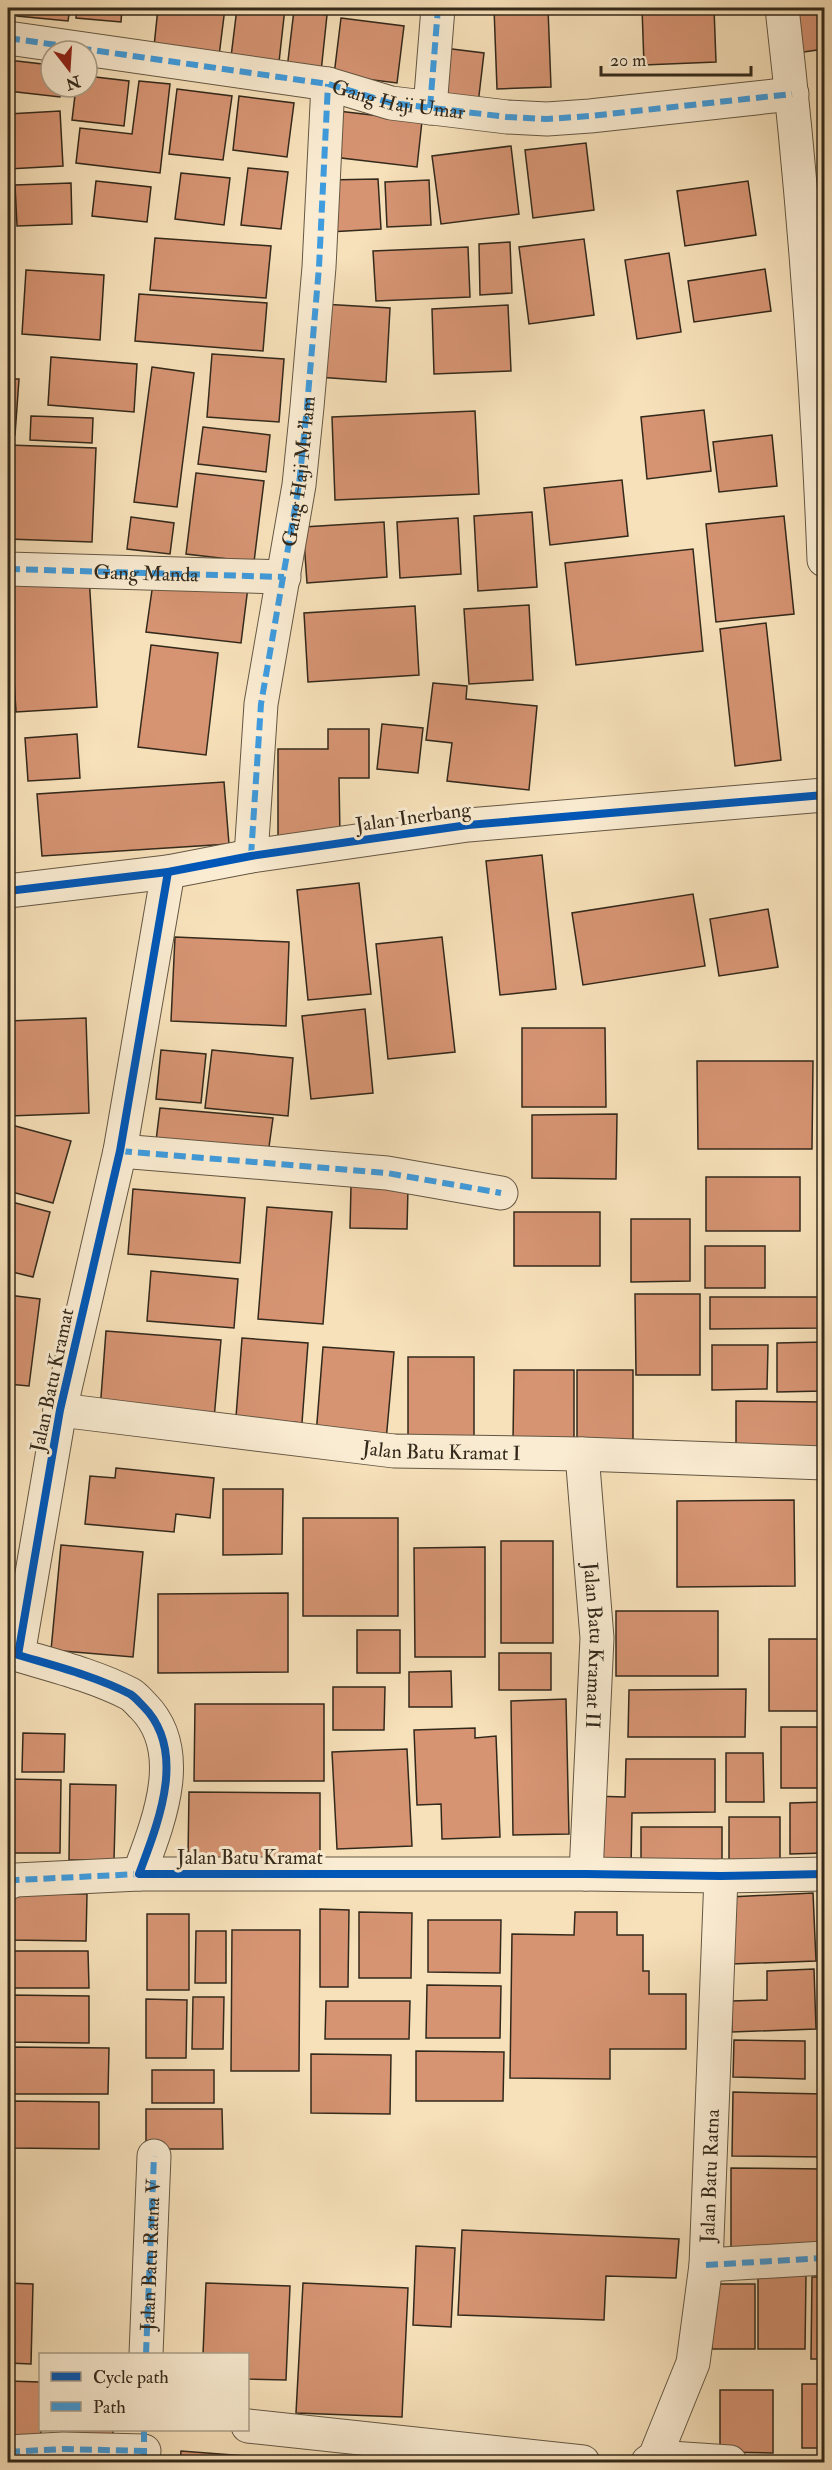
<svg xmlns="http://www.w3.org/2000/svg" width="832" height="2470" viewBox="0 0 832 2470" font-family="'IM FELL Double Pica',serif">
  <style>
    .building { fill: #d69473; stroke: #33291b; stroke-width: 1.5 }
    .lines { fill: none; stroke-linecap: round; stroke-linejoin: round }
    .minor-casing { stroke: #645743; stroke-width: 35 }
    .minor { stroke: #faecd2; stroke-width: 33 }
    .quiet { stroke: #3e9cdf; stroke-width: 6; stroke-dasharray: 12 6; stroke-linecap: butt }
    .cycleway-casing { stroke: #faecd2; stroke-width: 11 }
    .cycleway { stroke: #0057b8; stroke-width: 8 }
    .labels { text-anchor: middle; dominant-baseline: central; stroke-width: 6; stroke-linejoin: round; paint-order: stroke }
    .street-label { font-size: 20px; fill: #33291b; stroke: #faecd2 }
  </style>
  <rect width="100%" height="100%" fill="#f7e1ba"/>
  <filter id="stains"><feTurbulence type="fractalNoise" baseFrequency=".00333" numOctaves="4"/><feColorMatrix values="0 0 0 0 .2 0 0 0 0 .09 0 0 0 0 .02 0 0 0 .5 -.17"/></filter>
  <radialGradient id="worn" r=".72"><stop offset=".6" stop-color="#630" stop-opacity="0"/><stop offset="1" stop-color="#630" stop-opacity=".3"/></radialGradient>
  <g class="building">
    <polygon points="18,8 70,8 68,21 17,16"/>
    <polygon points="77,8 122,8 121,22 76,18"/>
    <polygon points="158,8 225,8 218,64 153,56"/>
    <polygon points="237,8 285,8 278,71 230,65"/>
    <polygon points="494,8 548,8 551,87 497,89"/>
    <polygon points="642,8 714,8 716,62 644,65"/>
    <polygon points="824,8 824,49 790,54 784,12"/>
    <polygon points="294,10 327,15 321,72 287,69"/>
    <polygon points="341,18 404,26 397,83 334,75"/>
    <polygon points="444,48 484,53 478,104 438,99"/>
    <polygon points="8,60 51,65 51,87 61,87 60,97 8,91"/>
    <polygon points="87,76 129,81 124,126 72,120 76,87 87,87"/>
    <polygon points="139,81 170,84 160,173 76,163 80,128 132,134"/>
    <polygon points="177,89 232,96 223,160 169,154"/>
    <polygon points="239,96 294,103 287,157 233,150"/>
    <polygon points="60,111 63,166 8,169 8,114"/>
    <polygon points="338,111 422,121 417,167 333,157"/>
    <polygon points="586,143 594,210 533,218 525,150"/>
    <polygon points="511,146 519,214 441,224 432,156"/>
    <polygon points="248,168 288,172 281,229 241,225"/>
    <polygon points="181,173 230,178 224,225 175,219"/>
    <polygon points="378,179 381,229 329,232 327,180"/>
    <polygon points="429,180 431,225 387,227 385,182"/>
    <polygon points="96,181 151,187 147,222 92,216"/>
    <polygon points="748,181 756,235 685,246 677,191"/>
    <polygon points="71,183 72,224 17,226 15,185"/>
    <polygon points="155,238 271,246 266,298 150,290"/>
    <polygon points="584,239 594,315 529,324 519,247"/>
    <polygon points="510,242 512,293 480,295 479,244"/>
    <polygon points="468,247 470,297 376,301 373,251"/>
    <polygon points="669,253 681,332 637,339 625,260"/>
    <polygon points="765,269 771,311 694,322 688,281"/>
    <polygon points="26,270 104,275 100,340 22,334"/>
    <polygon points="139,294 267,303 263,351 135,341"/>
    <polygon points="322,304 390,308 386,382 318,377"/>
    <polygon points="508,305 511,371 434,374 432,309"/>
    <polygon points="8,323 11,324 9,365 8,365"/>
    <polygon points="212,354 284,359 279,422 207,417"/>
    <polygon points="51,357 137,364 134,412 48,405"/>
    <polygon points="152,367 194,373 177,507 134,502"/>
    <polygon points="8,379 19,379 15,435 8,435"/>
    <polygon points="704,410 711,471 647,479 641,417"/>
    <polygon points="475,411 479,494 335,500 332,417"/>
    <polygon points="31,416 93,418 92,443 30,440"/>
    <polygon points="203,427 270,435 266,472 198,464"/>
    <polygon points="772,435 777,486 719,492 713,442"/>
    <polygon points="8,445 96,448 92,542 8,539"/>
    <polygon points="196,473 264,481 254,562 186,554"/>
    <polygon points="622,480 628,536 550,545 544,488"/>
    <polygon points="532,512 537,587 478,591 474,516"/>
    <polygon points="784,516 794,614 716,622 706,524"/>
    <polygon points="131,517 174,523 170,554 127,549"/>
    <polygon points="458,518 461,574 400,578 397,522"/>
    <polygon points="384,522 387,577 307,583 303,527"/>
    <polygon points="693,549 703,651 576,665 565,563"/>
    <polygon points="89,576 97,707 16,712 8,581"/>
    <polygon points="154,576 248,587 241,643 146,632"/>
    <polygon points="529,605 533,680 469,684 464,609"/>
    <polygon points="415,606 419,675 308,682 304,613"/>
    <polygon points="766,623 781,760 735,766 720,629"/>
    <polygon points="151,645 218,653 206,755 138,747"/>
    <polygon points="433,683 467,686 466,699 537,706 529,790 447,781 452,743 426,740"/>
    <polygon points="382,724 423,728 418,773 377,769"/>
    <polygon points="328,729 369,729 369,778 339,778 340,836 278,836 278,749 328,749"/>
    <polygon points="77,734 80,778 28,781 25,738"/>
    <polygon points="224,782 229,844 42,856 37,794"/>
    <polygon points="8,807 12,871 8,871"/>
    <polygon points="542,855 556,989 500,995 486,861"/>
    <polygon points="359,883 371,994 308,1000 297,890"/>
    <polygon points="693,894 705,966 583,985 572,913"/>
    <polygon points="768,909 778,967 719,976 710,919"/>
    <polygon points="175,937 289,942 286,1026 171,1021"/>
    <polygon points="442,937 455,1052 388,1059 376,944"/>
    <polygon points="365,1009 373,1093 311,1099 302,1016"/>
    <polygon points="86,1018 89,1113 9,1116 8,1021"/>
    <polygon points="522,1028 605,1028 606,1107 522,1107"/>
    <polygon points="161,1050 206,1054 201,1103 156,1099"/>
    <polygon points="212,1050 293,1058 288,1116 205,1108"/>
    <polygon points="697,1061 813,1061 812,1149 698,1149"/>
    <polygon points="160,1108 273,1118 267,1161 155,1149"/>
    <polygon points="617,1114 616,1179 532,1178 532,1115"/>
    <polygon points="8,1124 71,1141 53,1203 8,1191"/>
    <rect x="706" y="1177" width="94" height="54"/>
    <polygon points="351,1186 408,1188 407,1229 350,1228"/>
    <polygon points="133,1189 245,1198 240,1263 128,1254"/>
    <polygon points="8,1201 50,1212 33,1277 8,1271"/>
    <polygon points="267,1207 332,1212 323,1324 258,1319"/>
    <rect x="514" y="1212" width="86" height="54"/>
    <polygon points="631,1219 690,1219 690,1281 631,1282"/>
    <rect x="705" y="1246" width="60" height="42"/>
    <polygon points="151,1271 238,1279 234,1328 147,1321"/>
    <polygon points="635,1294 700,1294 700,1375 636,1375"/>
    <polygon points="8,1295 40,1299 29,1386 8,1384"/>
    <polygon points="710,1297 824,1297 824,1328 710,1329"/>
    <polygon points="106,1331 221,1340 214,1419 100,1410"/>
    <polygon points="242,1338 308,1343 302,1423 236,1417"/>
    <polygon points="824,1342 824,1391 777,1392 777,1343"/>
    <polygon points="712,1345 768,1345 767,1389 712,1390"/>
    <polygon points="323,1347 394,1352 386,1441 316,1435"/>
    <rect x="408" y="1357" width="66" height="88"/>
    <polygon points="514,1370 574,1370 574,1440 513,1441"/>
    <rect x="577" y="1370" width="56" height="71"/>
    <polygon points="736,1401 824,1402 824,1453 736,1453"/>
    <polygon points="116,1468 214,1478 210,1518 176,1514 174,1532 85,1524 90,1476 115,1478"/>
    <polygon points="223,1489 283,1489 282,1554 223,1555"/>
    <polygon points="794,1500 795,1586 677,1587 677,1501"/>
    <rect x="303" y="1518" width="95" height="98"/>
    <rect x="501" y="1541" width="52" height="102"/>
    <polygon points="61,1545 143,1552 133,1657 51,1650"/>
    <polygon points="485,1547 485,1657 415,1657 414,1548"/>
    <polygon points="288,1593 288,1672 158,1673 158,1594"/>
    <rect x="616" y="1611" width="102" height="65"/>
    <rect x="357" y="1630" width="43" height="43"/>
    <rect x="769" y="1639" width="55" height="72"/>
    <rect x="499" y="1653" width="52" height="37"/>
    <polygon points="451,1671 452,1707 409,1707 409,1672"/>
    <polygon points="333,1687 385,1687 384,1730 333,1730"/>
    <polygon points="746,1689 745,1737 628,1737 629,1690"/>
    <polygon points="566,1699 569,1834 513,1835 511,1701"/>
    <polygon points="195,1704 324,1704 324,1781 194,1781"/>
    <rect x="781" y="1727" width="43" height="61"/>
    <polygon points="475,1728 475,1738 496,1736 500,1837 442,1839 441,1804 417,1805 414,1730"/>
    <polygon points="23,1733 65,1734 64,1772 22,1772"/>
    <polygon points="407,1749 412,1846 337,1849 332,1752"/>
    <polygon points="726,1753 763,1753 764,1802 726,1802"/>
    <polygon points="626,1759 715,1759 715,1812 632,1813 631,1868 591,1868 592,1796 625,1797"/>
    <polygon points="8,1779 61,1780 60,1853 8,1853"/>
    <polygon points="70,1784 116,1785 114,1860 69,1860"/>
    <polygon points="189,1792 320,1793 320,1859 188,1858"/>
    <polygon points="824,1802 824,1853 790,1854 790,1803"/>
    <rect x="729" y="1817" width="51" height="52"/>
    <polygon points="641,1827 722,1827 722,1870 641,1871"/>
    <polygon points="813,1893 816,1961 732,1964 729,1897"/>
    <polygon points="8,1894 87,1894 86,1941 8,1940"/>
    <polygon points="320,1909 349,1910 348,1987 320,1987"/>
    <polygon points="359,1912 412,1913 411,1978 359,1978"/>
    <polygon points="575,1912 617,1912 617,1935 643,1935 643,1971 649,1971 649,1994 686,1994 686,2049 610,2049 610,2079 510,2078 512,1934 574,1935"/>
    <rect x="147" y="1914" width="42" height="76"/>
    <polygon points="428,1920 501,1920 500,1973 428,1972"/>
    <polygon points="232,1930 300,1930 299,2071 231,2071"/>
    <polygon points="196,1931 226,1931 226,1983 195,1983"/>
    <polygon points="8,1951 88,1951 89,1988 8,1988"/>
    <polygon points="814,1969 816,2029 732,2032 732,2001 767,2000 767,1971"/>
    <polygon points="427,1985 501,1986 500,2038 426,2038"/>
    <polygon points="8,1995 89,1996 89,2043 8,2042"/>
    <polygon points="193,1997 224,1997 223,2049 192,2049"/>
    <polygon points="146,1999 187,2000 186,2058 146,2058"/>
    <polygon points="326,2001 410,2001 409,2039 325,2039"/>
    <polygon points="734,2040 805,2041 805,2079 733,2077"/>
    <polygon points="10,2047 109,2048 108,2094 10,2094"/>
    <polygon points="416,2051 504,2052 503,2101 416,2101"/>
    <polygon points="311,2054 391,2055 390,2114 311,2113"/>
    <rect x="152" y="2070" width="62" height="33"/>
    <polygon points="733,2092 824,2094 824,2157 732,2156"/>
    <polygon points="11,2101 99,2102 99,2149 11,2148"/>
    <polygon points="146,2109 222,2109 223,2149 146,2149"/>
    <polygon points="731,2168 824,2169 824,2255 731,2254"/>
    <polygon points="462,2230 679,2239 676,2278 606,2276 604,2320 458,2315"/>
    <polygon points="416,2246 455,2248 451,2327 413,2325"/>
    <polygon points="806,2275 805,2349 758,2349 758,2276"/>
    <polygon points="812,2277 824,2277 824,2359 811,2359"/>
    <polygon points="8,2283 33,2284 31,2364 8,2363"/>
    <polygon points="206,2283 290,2286 286,2380 248,2379 248,2354 203,2354"/>
    <polygon points="303,2283 408,2288 402,2417 296,2413"/>
    <polygon points="713,2284 755,2284 755,2349 712,2349"/>
    <polygon points="8,2381 40,2382 41,2440 8,2439"/>
    <rect x="802" y="2384" width="22" height="64"/>
    <polygon points="720,2390 773,2390 773,2453 720,2452"/>
    <polygon points="62,2430 113,2430 113,2441 62,2440"/>
    <polygon points="181,2451 271,2458 271,2462 180,2462"/>
  </g>
  <g class="lines">
    <defs>
      <g id="minor">
        <path d="M782,8C803,191 817,376 824,560"/>
        <path id="s1" d="M8,38L328,84L391,103L507,117L547,119L590,116L792,94"/>
        <polyline points="430,108 438,8"/>
        <path id="s2" d="M8,569L284,577"/>
        <path id="s3" d="M251,856L261,704L299,485L307,407L319,267L328,84"/>
        <path d="M168,872L120,1151L60,1410L18,1655C55,1666 95,1676 130,1694C135,1697 139,1702 143,1706C188,1751 158,1823 139,1874H586L721,1876L824,1874"/>
        <polyline points="8,891 168,872 251,856 468,825 824,795"/>
        <polyline points="120,1151 387,1173 501,1193"/>
        <path id="s4" d="M60,1410L394,1451L582,1454L824,1463"/>
        <path id="s5" d="M582,1454L597,1638L586,1874"/>
        <polyline points="8,1883 16,1880 139,1874"/>
        <polyline points="706,2265 824,2258"/>
        <polyline points="146,2354 154,2156"/>
        <polyline points="248,2426 583,2462"/>
        <polyline points="8,2452 63,2449 144,2451"/>
        <polyline points="655,2457 730,2462"/>
        <path id="s6" d="M648,2462L655,2457L693,2363L706,2265L721,1876"/>
      </g>
    </defs>
    <use href="#minor" class="minor-casing"/>
    <use href="#minor" class="minor"/>
    <g class="quiet">
      <polyline points="8,38 328,84 391,103 507,117 547,119 590,116 792,94"/>
      <polyline points="430,108 438,8"/>
      <polyline points="8,569 284,577"/>
      <polyline points="251,856 261,704 299,485 307,407 319,267 328,84"/>
      <polyline points="120,1151 387,1173 501,1193"/>
      <polyline points="8,1883 16,1880 139,1874"/>
      <polyline points="706,2265 824,2258"/>
      <path id="s7" d="M146,2354L154,2156"/>
      <polyline points="144,2430 144,2462"/>
      <polyline points="8,2452 63,2449 144,2451"/>
    </g>
    <defs>
      <g id="cycleway">
        <path d="M168,872L120,1151L60,1410L18,1655C55,1666 95,1676 130,1694C135,1697 139,1702 143,1706C188,1751 158,1823 139,1874H586L721,1876L824,1874"/>
        <polyline points="8,891 168,872 251,856 468,825 824,795"/>
      </g>
    </defs>
    <use href="#cycleway" class="cycleway-casing"/>
    <use href="#cycleway" class="cycleway"/>
  </g>
  <g class="labels">
    <g class="street-label">
      <text stroke="none"><textPath href="#s1" startOffset="396">Gang Haji Umar</textPath></text>
      <text stroke="none"><textPath href="#s3" startOffset="388">Gang Haji Mu'lam</textPath></text>
      <text stroke="none"><textPath href="#s2" startOffset="138">Gang Manda</textPath></text>
      <text transform="translate(413 817) rotate(-8)">Jalan Inerbang</text>
      <text transform="translate(52 1380) rotate(-78)">Jalan Batu Kramat</text>
      <text stroke="none"><textPath href="#s4" startOffset="384">Jalan Batu Kramat I</textPath></text>
      <text stroke="none"><textPath href="#s5" startOffset="192">Jalan Batu Kramat II</textPath></text>
      <text x="250" y="1857">Jalan Batu Kramat</text>
      <text stroke="none"><textPath href="#s6" startOffset="298">Jalan Batu Ratna</textPath></text>
      <text stroke="none"><textPath href="#s7" startOffset="99">Jalan Batu Ratna V</textPath></text>
    </g>
  </g>
  <rect width="832" height="2470" fill="none" stroke="#f7e1ba" stroke-width="30"/>
  <rect x="9" y="9" width="814" height="2452" fill="none" stroke="#33291b" stroke-width="3"/>
  <rect x="15" y="15" width="802" height="2440" fill="none" stroke="#33291b" stroke-width="1.5"/>
  <rect x="39" y="2353" width="210" height="78" fill="#faecd2" stroke="#aa9e89" stroke-width="1.5"/>
  <rect x="51" y="2372" width="30" height="9" fill="#0057b8" stroke="#aa9e89" stroke-width="1.5"/>
  <text x="93" y="2383" font-size="18" fill="#33291b">Cycle path</text>
  <rect x="51" y="2402" width="30" height="9" fill="#3e9cdf" stroke="#aa9e89" stroke-width="1.5"/>
  <text x="93" y="2413" font-size="18" fill="#33291b">Path</text>
  <g transform="translate(69 69) rotate(163)"><circle r="28" fill="#faecd2" stroke="#aa9e89" stroke-width="1.5"/>
  <path d="M0-4.5L10 22L0 15L-10 22Z" fill="#8f2418"/>
  <text y="-9" font-size="16" font-weight="bold" text-anchor="middle" fill="#33291b">N</text>
  </g>
  <path d="M601 66v9h150v-9" fill="none" stroke="#33291b" stroke-width="3"/>
  <text x="610" y="66" font-size="18" fill="#33291b" stroke="#faecd2" stroke-width="4.5" paint-order="stroke">20 m</text>
  <rect width="100%" height="100%" filter="url(#stains)"/>
  <rect width="100%" height="100%" fill="url(#worn)"/>
</svg>
